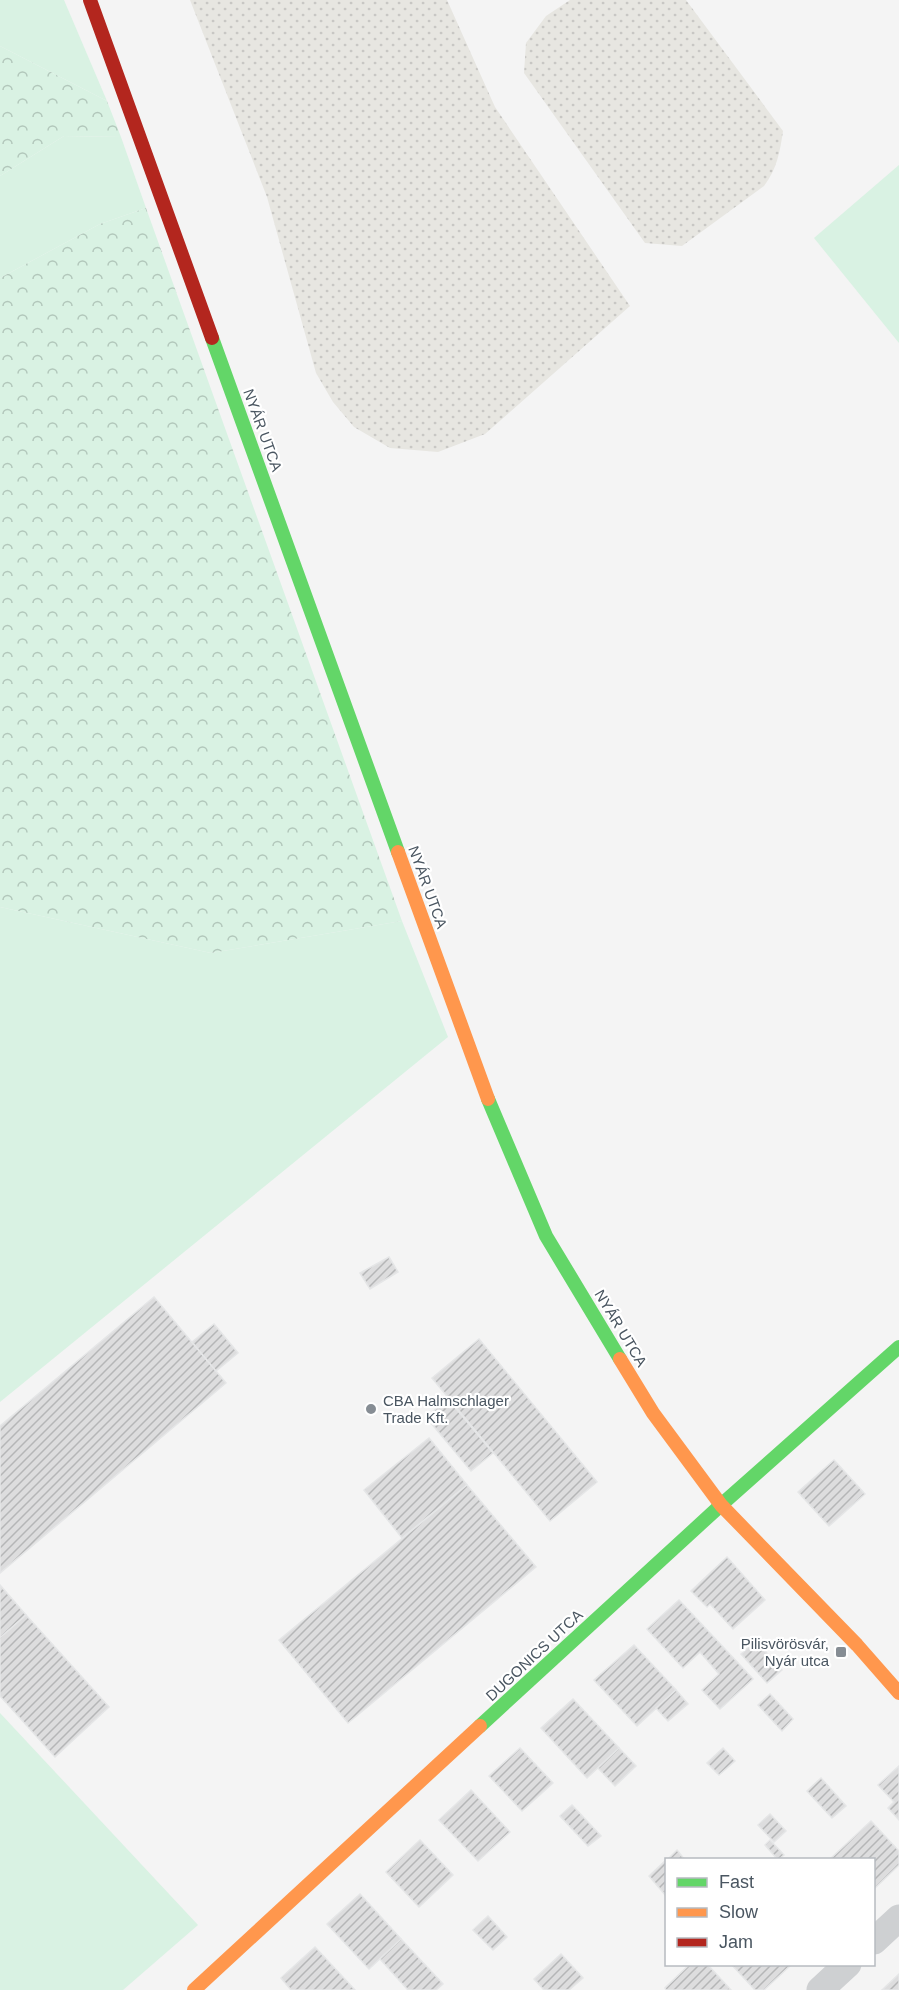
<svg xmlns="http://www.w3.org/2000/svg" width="899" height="1990" viewBox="0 0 899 1990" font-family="Helvetica,sans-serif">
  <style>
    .grass { fill: #d9f2e3 }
    .forest { fill: url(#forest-crowns) }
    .sand { fill: url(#sand-dots) }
    .building { fill: url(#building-hatch); stroke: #e5e6e7; stroke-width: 1.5 }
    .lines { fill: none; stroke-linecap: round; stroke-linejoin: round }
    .street { stroke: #ced0d2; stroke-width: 27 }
    .fast { stroke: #63d668; stroke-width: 14 }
    .slow { stroke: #ff974d; stroke-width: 14 }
    .jam { stroke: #b3261e; stroke-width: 14 }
    .poi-dot { fill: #868d94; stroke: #fff; stroke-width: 2 }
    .labels { text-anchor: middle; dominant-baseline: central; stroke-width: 4.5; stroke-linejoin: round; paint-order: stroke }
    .street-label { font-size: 15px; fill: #4a5661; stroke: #fff }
    .poi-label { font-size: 15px; fill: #4a5661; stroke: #fff; text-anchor: start }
  </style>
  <defs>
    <pattern id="forest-crowns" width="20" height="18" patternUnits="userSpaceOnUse" patternTransform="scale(1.5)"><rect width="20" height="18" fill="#d9f2e3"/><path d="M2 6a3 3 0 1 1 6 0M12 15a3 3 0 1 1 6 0" fill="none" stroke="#b2c7bb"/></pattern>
    <pattern id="sand-dots" width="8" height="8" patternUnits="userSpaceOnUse" patternTransform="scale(1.5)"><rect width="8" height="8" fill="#e7e6e1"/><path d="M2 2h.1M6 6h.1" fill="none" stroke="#c8c7c4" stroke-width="1.8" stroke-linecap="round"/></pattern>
    <pattern id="building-hatch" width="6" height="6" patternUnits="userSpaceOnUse" patternTransform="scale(1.5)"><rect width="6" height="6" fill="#ddddde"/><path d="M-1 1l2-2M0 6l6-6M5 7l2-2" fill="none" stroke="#b5b6b7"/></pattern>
  </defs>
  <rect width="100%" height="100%" fill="#f4f4f4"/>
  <g class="grass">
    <polygon points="0,0 64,0 107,101 0,46"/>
    <polygon points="64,136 121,137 146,208 100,224 0,278 0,176"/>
    <polygon points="899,165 899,343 814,238"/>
    <polygon points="0,907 211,953 402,921 448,1037 0,1402"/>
    <polygon points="0,1713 198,1925 123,1990 0,1990"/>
  </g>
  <g class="forest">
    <polygon points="0,46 107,101 121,137 64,136 0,176"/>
    <polygon points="146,208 402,921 211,953 0,907 0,278 100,224"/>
  </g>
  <g class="sand">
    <polygon points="190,0 447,0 495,107 630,306 485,434 438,452 390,448 354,427 333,402 316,373 267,197"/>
    <path d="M570,0H686L783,131C780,151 777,169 764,186L682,246L645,243L524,73L526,43L546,16Z"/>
  </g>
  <g class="building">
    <polygon points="389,1257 398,1272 370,1289 360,1273"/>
    <polygon points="154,1297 226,1383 0,1573 0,1426"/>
    <polygon points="214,1324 238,1353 216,1371 192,1342"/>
    <polygon points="479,1339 597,1482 550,1521 432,1378"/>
    <polygon points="448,1399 493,1453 471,1471 426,1417"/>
    <polygon points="429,1438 467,1485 402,1538 364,1490"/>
    <polygon points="834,1460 865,1494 829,1526 798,1492"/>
    <polygon points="467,1485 536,1567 348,1723 279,1640"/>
    <polygon points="727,1557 765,1600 733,1629 710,1604 707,1607 691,1591"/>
    <polygon points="0,1585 26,1615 0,1638"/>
    <polygon points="679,1600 753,1679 720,1709 702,1690 719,1674 700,1652 683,1668 647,1629"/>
    <polygon points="26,1615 109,1707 55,1757 0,1696 0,1638"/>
    <polygon points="756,1641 782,1670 767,1683 741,1654"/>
    <polygon points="634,1645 676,1690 637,1726 594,1680"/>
    <polygon points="676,1690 688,1704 668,1721 656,1708"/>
    <polygon points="770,1694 793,1719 782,1731 758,1705"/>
    <polygon points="573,1699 619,1748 587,1778 541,1728"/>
    <polygon points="520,1748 553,1783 522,1811 489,1776"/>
    <polygon points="619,1748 636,1766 615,1786 598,1768"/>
    <polygon points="723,1748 735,1761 719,1775 707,1763"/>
    <polygon points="899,1766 899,1820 888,1808 894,1802 878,1785"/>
    <polygon points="821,1778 846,1806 832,1818 807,1791"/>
    <polygon points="471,1790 510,1832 478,1861 439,1820"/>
    <polygon points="572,1805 601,1836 588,1846 560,1816"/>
    <polygon points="770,1814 786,1831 774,1842 758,1825"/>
    <polygon points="871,1821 899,1851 899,1865 874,1889 874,1860 829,1860"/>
    <polygon points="420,1840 453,1875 419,1907 386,1872"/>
    <polygon points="770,1840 784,1855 778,1860 765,1845"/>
    <polygon points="677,1850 685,1860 667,1860"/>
    <polygon points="666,1860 666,1896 649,1876"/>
    <polygon points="360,1894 401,1939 369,1969 327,1924"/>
    <polygon points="488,1916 507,1937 493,1950 473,1930"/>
    <polygon points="401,1939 443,1984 436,1990 408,1990 380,1959"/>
    <polygon points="315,1947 355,1990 291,1990 281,1978"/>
    <polygon points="561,1954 583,1978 569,1990 544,1990 534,1979"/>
    <polygon points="690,1964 707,1964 731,1990 666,1990 665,1988"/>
    <polygon points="731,1964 792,1964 764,1990 755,1990"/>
    <polygon points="899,1974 899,1990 882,1990"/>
  </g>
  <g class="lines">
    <g class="street">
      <polyline points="874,1941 899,1918"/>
      <polyline points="820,1990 848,1964"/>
    </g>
    <g class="fast">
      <polyline points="212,338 398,852"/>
      <polyline points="488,1099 546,1236 620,1359"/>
      <polyline points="480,1726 721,1505 899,1347"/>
    </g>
    <g class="slow">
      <polyline points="398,852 488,1099"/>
      <polyline points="620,1359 653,1413 721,1505 857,1645 899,1693"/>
      <polyline points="194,1990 480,1726"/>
    </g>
    <polyline class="jam" points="90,0 212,338"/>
  </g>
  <g class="poi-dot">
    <circle cx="371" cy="1409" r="6"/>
    <rect x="835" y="1646" width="12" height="12" rx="3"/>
  </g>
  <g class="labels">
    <g class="street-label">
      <text transform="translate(263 430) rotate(70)">NYÁR UTCA</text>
      <text transform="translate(428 887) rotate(70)">NYÁR UTCA</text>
      <text transform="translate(621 1328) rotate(59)">NYÁR UTCA</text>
      <text transform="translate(534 1655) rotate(-43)">DUGONICS UTCA</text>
    </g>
    <g class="poi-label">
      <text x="383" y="1400">CBA Halmschlager<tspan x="383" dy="17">Trade Kft.</tspan></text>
      <text x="829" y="1643" text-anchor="end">Pilisvörösvár,<tspan x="829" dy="17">Nyár utca</tspan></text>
    </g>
  </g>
  <rect x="665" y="1858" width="210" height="108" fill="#ffffff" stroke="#b7bbc0" stroke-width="1.5"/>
  <rect x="677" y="1878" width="30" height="9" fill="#63d668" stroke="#b7bbc0" stroke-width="1.5"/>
  <text x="719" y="1888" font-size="18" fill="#4a5661">Fast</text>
  <rect x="677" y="1908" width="30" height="9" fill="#ff974d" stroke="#b7bbc0" stroke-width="1.5"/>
  <text x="719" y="1918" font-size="18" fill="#4a5661">Slow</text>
  <rect x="677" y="1938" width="30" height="9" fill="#b3261e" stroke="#b7bbc0" stroke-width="1.5"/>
  <text x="719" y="1948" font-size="18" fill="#4a5661">Jam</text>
</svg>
